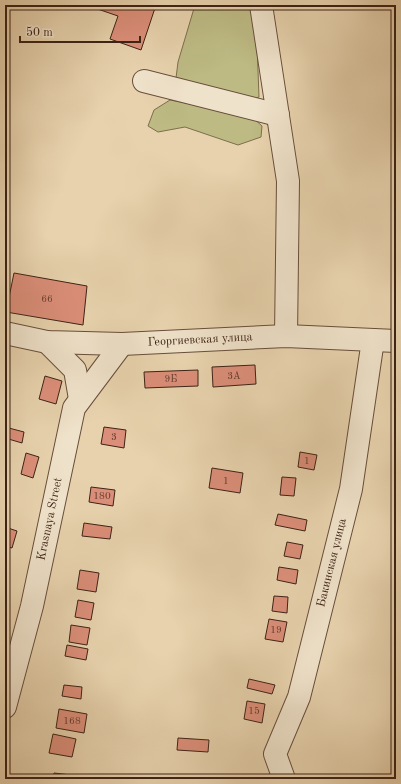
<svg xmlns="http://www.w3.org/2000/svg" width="401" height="784" viewBox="0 0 401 784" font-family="'Old Standard TT',serif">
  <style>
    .green { fill: #bdba84; stroke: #7d6e4c }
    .building { fill: #db8e79; stroke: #3d2215 }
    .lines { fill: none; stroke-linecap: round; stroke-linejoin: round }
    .minor-casing { stroke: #684e3b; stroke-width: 24 }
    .minor { stroke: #efe2ca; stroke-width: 22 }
    .labels { text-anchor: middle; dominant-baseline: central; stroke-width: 4; stroke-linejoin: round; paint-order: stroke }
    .number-label { font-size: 10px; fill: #643d2e }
    .street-label { font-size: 12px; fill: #3d2215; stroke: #efe2ca }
  </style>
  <rect width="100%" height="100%" fill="#e7d2ad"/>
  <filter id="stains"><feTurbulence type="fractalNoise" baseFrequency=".005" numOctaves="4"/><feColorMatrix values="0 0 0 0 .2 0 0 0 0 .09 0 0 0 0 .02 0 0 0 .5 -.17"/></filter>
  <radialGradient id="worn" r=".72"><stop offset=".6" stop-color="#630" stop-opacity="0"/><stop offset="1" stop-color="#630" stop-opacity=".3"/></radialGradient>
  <g class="green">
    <polygon points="195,5 251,5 257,44 259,97 250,101 176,78 178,62"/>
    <polygon points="170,100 250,115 262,126 261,137 238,145 185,127 158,132 148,126 154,110"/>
  </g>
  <g class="building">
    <polygon points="86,5 156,5 141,50 110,39 118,16"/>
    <polygon points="14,273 87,286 83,325 6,312"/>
    <polygon points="255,365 256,384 213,387 212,367"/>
    <polygon points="198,370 198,386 145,388 144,372"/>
    <polygon points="45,376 62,381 56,404 39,399"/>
    <polygon points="5,427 24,432 22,443 5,438"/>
    <polygon points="104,427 126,430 124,448 101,444"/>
    <polygon points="300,452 317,455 314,470 298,467"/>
    <polygon points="26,453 39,457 33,478 21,474"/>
    <polygon points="212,468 243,473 240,493 209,488"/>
    <polygon points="282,477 296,478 294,496 280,495"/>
    <polygon points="91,487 115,490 113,506 89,502"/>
    <polygon points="278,514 307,520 305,531 275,525"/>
    <polygon points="84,523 112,527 110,539 82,536"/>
    <polygon points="5,527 17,531 12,548 5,546"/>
    <polygon points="287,542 303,545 300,559 284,556"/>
    <polygon points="279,567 298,570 296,584 277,580"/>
    <polygon points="80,570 99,573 96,592 77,589"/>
    <polygon points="274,596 288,597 287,613 272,611"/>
    <polygon points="78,600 94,603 91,620 75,617"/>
    <polygon points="269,619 287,622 283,642 265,639"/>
    <polygon points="71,625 90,628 87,645 69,642"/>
    <polygon points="67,645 88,649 86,660 65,656"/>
    <polygon points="249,679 275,685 272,694 247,688"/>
    <polygon points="64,685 82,687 81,699 62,696"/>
    <polygon points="247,701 265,704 262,723 244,719"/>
    <polygon points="59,709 87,714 84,733 56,728"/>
    <polygon points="53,734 76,739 72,757 49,753"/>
    <polygon points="178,738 209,740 208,752 177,750"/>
    <polygon points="54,773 71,775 71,779 53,779"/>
  </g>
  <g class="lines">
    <defs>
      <g id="minor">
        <polyline points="261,5 288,181 286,336"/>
        <polyline points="144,81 278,115"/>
        <polyline points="5,333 47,342 122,344 286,336 396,341"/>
        <polyline points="47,342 75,370 80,399"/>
        <polyline points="5,707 32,606 74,408 122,344"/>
        <polyline points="284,779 275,754 299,697 351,489 373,340"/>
      </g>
    </defs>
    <use href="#minor" class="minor-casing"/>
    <use href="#minor" class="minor"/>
  </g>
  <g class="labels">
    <g class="number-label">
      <text x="47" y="299">66</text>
      <text x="234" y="376">3А</text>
      <text x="171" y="379">9Б</text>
      <text x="114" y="437">3</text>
      <text x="307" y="461">1</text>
      <text x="226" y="481">1</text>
      <text x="102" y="496">180</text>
      <text x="276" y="630">19</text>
      <text x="254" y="711">15</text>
      <text x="72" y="721">168</text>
    </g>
    <g class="street-label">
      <text transform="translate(200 340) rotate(-3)">Георгиевская улица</text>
      <text transform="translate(50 519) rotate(-78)">Krasnaya Street</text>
      <text transform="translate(332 563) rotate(-76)">Бакинская улица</text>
    </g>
  </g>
  <rect width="401" height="784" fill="none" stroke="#e7d2ad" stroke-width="20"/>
  <rect x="6" y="6" width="389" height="772" fill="none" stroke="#3d2215" stroke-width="2"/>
  <rect x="10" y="10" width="381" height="764" fill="none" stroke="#3d2215"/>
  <path d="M20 36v6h120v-6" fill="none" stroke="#3d2215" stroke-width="2"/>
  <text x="26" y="36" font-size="12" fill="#3d2215" stroke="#efe2ca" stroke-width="3" paint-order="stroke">50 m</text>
  <rect width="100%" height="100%" filter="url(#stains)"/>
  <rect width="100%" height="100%" fill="url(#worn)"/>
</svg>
